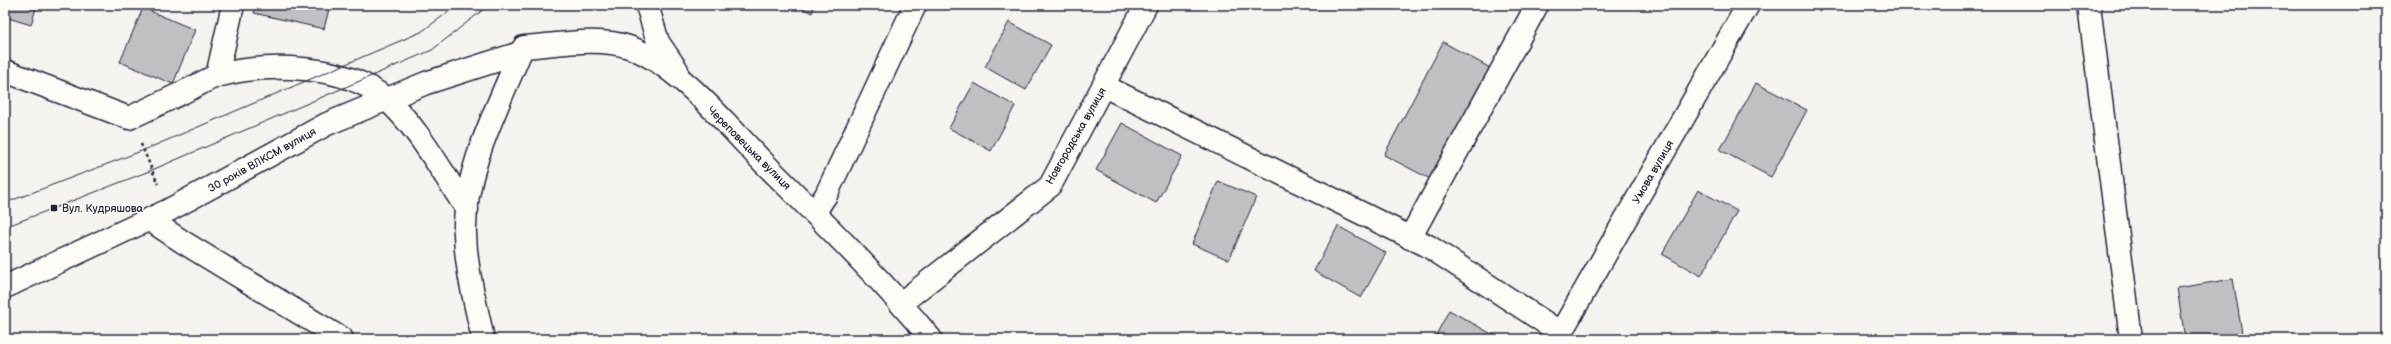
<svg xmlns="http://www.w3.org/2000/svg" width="2391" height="344" viewBox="0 0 2391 344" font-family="'Balsamiq Sans',sans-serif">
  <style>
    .building { fill: #c0bfc2; stroke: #22223b }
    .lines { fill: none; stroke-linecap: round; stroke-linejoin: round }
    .minor-casing { stroke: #22223b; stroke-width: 25 }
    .path { stroke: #22223b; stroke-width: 2.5; stroke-dasharray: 3 3; stroke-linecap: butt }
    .minor { stroke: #fdfcf7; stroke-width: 22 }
    .tram { stroke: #22223b; stroke-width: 1 }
    .poi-dot { fill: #22223b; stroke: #fdfcf7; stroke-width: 1.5 }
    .labels { text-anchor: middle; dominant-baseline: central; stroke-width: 3; stroke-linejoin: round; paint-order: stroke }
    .street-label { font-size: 11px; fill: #22223b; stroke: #fdfcf7 }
    .poi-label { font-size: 11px; fill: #22223b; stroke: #fdfcf7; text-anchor: start }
  </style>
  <rect width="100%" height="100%" fill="#f4f3ef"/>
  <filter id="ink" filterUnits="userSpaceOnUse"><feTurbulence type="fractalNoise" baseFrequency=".025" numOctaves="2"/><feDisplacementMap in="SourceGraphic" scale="8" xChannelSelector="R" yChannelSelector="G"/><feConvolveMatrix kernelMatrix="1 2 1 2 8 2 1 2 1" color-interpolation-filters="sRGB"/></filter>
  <g filter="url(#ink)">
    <g class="building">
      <polygon points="5,5 37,5 31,25 5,17"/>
      <polygon points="256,5 330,5 324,29 254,13"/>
      <polygon points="797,5 815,5 812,13"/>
      <polygon points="143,8 195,30 173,84 120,62"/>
      <polygon points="1009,22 1051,45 1026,90 985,67"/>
      <polygon points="1443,42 1492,69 1434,181 1384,155"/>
      <polygon points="974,83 1015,106 991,151 949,128"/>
      <polygon points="1756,83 1807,110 1771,177 1720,150"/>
      <polygon points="1122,123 1182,156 1156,203 1096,170"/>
      <polygon points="1218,181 1256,197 1229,260 1192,244"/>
      <polygon points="1698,190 1737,211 1701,276 1662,254"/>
      <polygon points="1338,226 1386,253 1361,298 1314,271"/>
      <polygon points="2233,279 2243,339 2185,339 2177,288"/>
      <polygon points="1449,310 1497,337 1495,339 1434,339"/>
    </g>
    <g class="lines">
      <defs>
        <g id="minor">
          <polyline points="647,5 658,42 677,70"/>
          <polyline points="2089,5 2131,339"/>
          <path d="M5,71L129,118C149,109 169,99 190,89C198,85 208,79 217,76C266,62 346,64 386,99C419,128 442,173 467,209"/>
          <polyline points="217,76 233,5"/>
          <polyline points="1104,86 1428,246 1561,333"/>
          <polyline points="814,213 826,195 915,5"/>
          <polyline points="150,220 183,242 342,339"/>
          <polyline points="1410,238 1537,5"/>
          <path d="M5,287L169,210L327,124L426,83L520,53L524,47C554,45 599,36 629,47C677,64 727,125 763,162C821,220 879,276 931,339"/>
          <polyline points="901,303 1050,186 1146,5"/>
          <path d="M483,339C476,305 466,270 465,234C463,172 497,109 520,53"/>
          <polyline points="1557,339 1748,5"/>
        </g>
      </defs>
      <use href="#minor" class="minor-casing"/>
      <polyline class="path" points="141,144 158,184"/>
      <use href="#minor" class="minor"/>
      <g class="tram">
        <polyline points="5,203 144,150 421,32 458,5"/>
        <polyline points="5,227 152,170 432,50 489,5"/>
      </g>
    </g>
  </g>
  <rect class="poi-dot" x="50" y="204" width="8" height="8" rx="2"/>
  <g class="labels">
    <g class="street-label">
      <text transform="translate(1076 136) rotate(-60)">Новгородська вулиця</text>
      <text transform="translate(749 148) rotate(45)">Череповецька вулиця</text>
      <text transform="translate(262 160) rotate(-29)">30 років ВЛКСМ вулиця</text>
      <text transform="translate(1653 172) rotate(-60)">Умова вулиця</text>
    </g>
    <g class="poi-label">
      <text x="62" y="208">Вул. Кудряшова</text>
    </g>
  </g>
  <rect width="2391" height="344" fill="none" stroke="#fdfcf7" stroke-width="20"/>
  <rect x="10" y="10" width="2371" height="324" fill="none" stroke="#22223b" stroke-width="1.5" filter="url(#ink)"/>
</svg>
